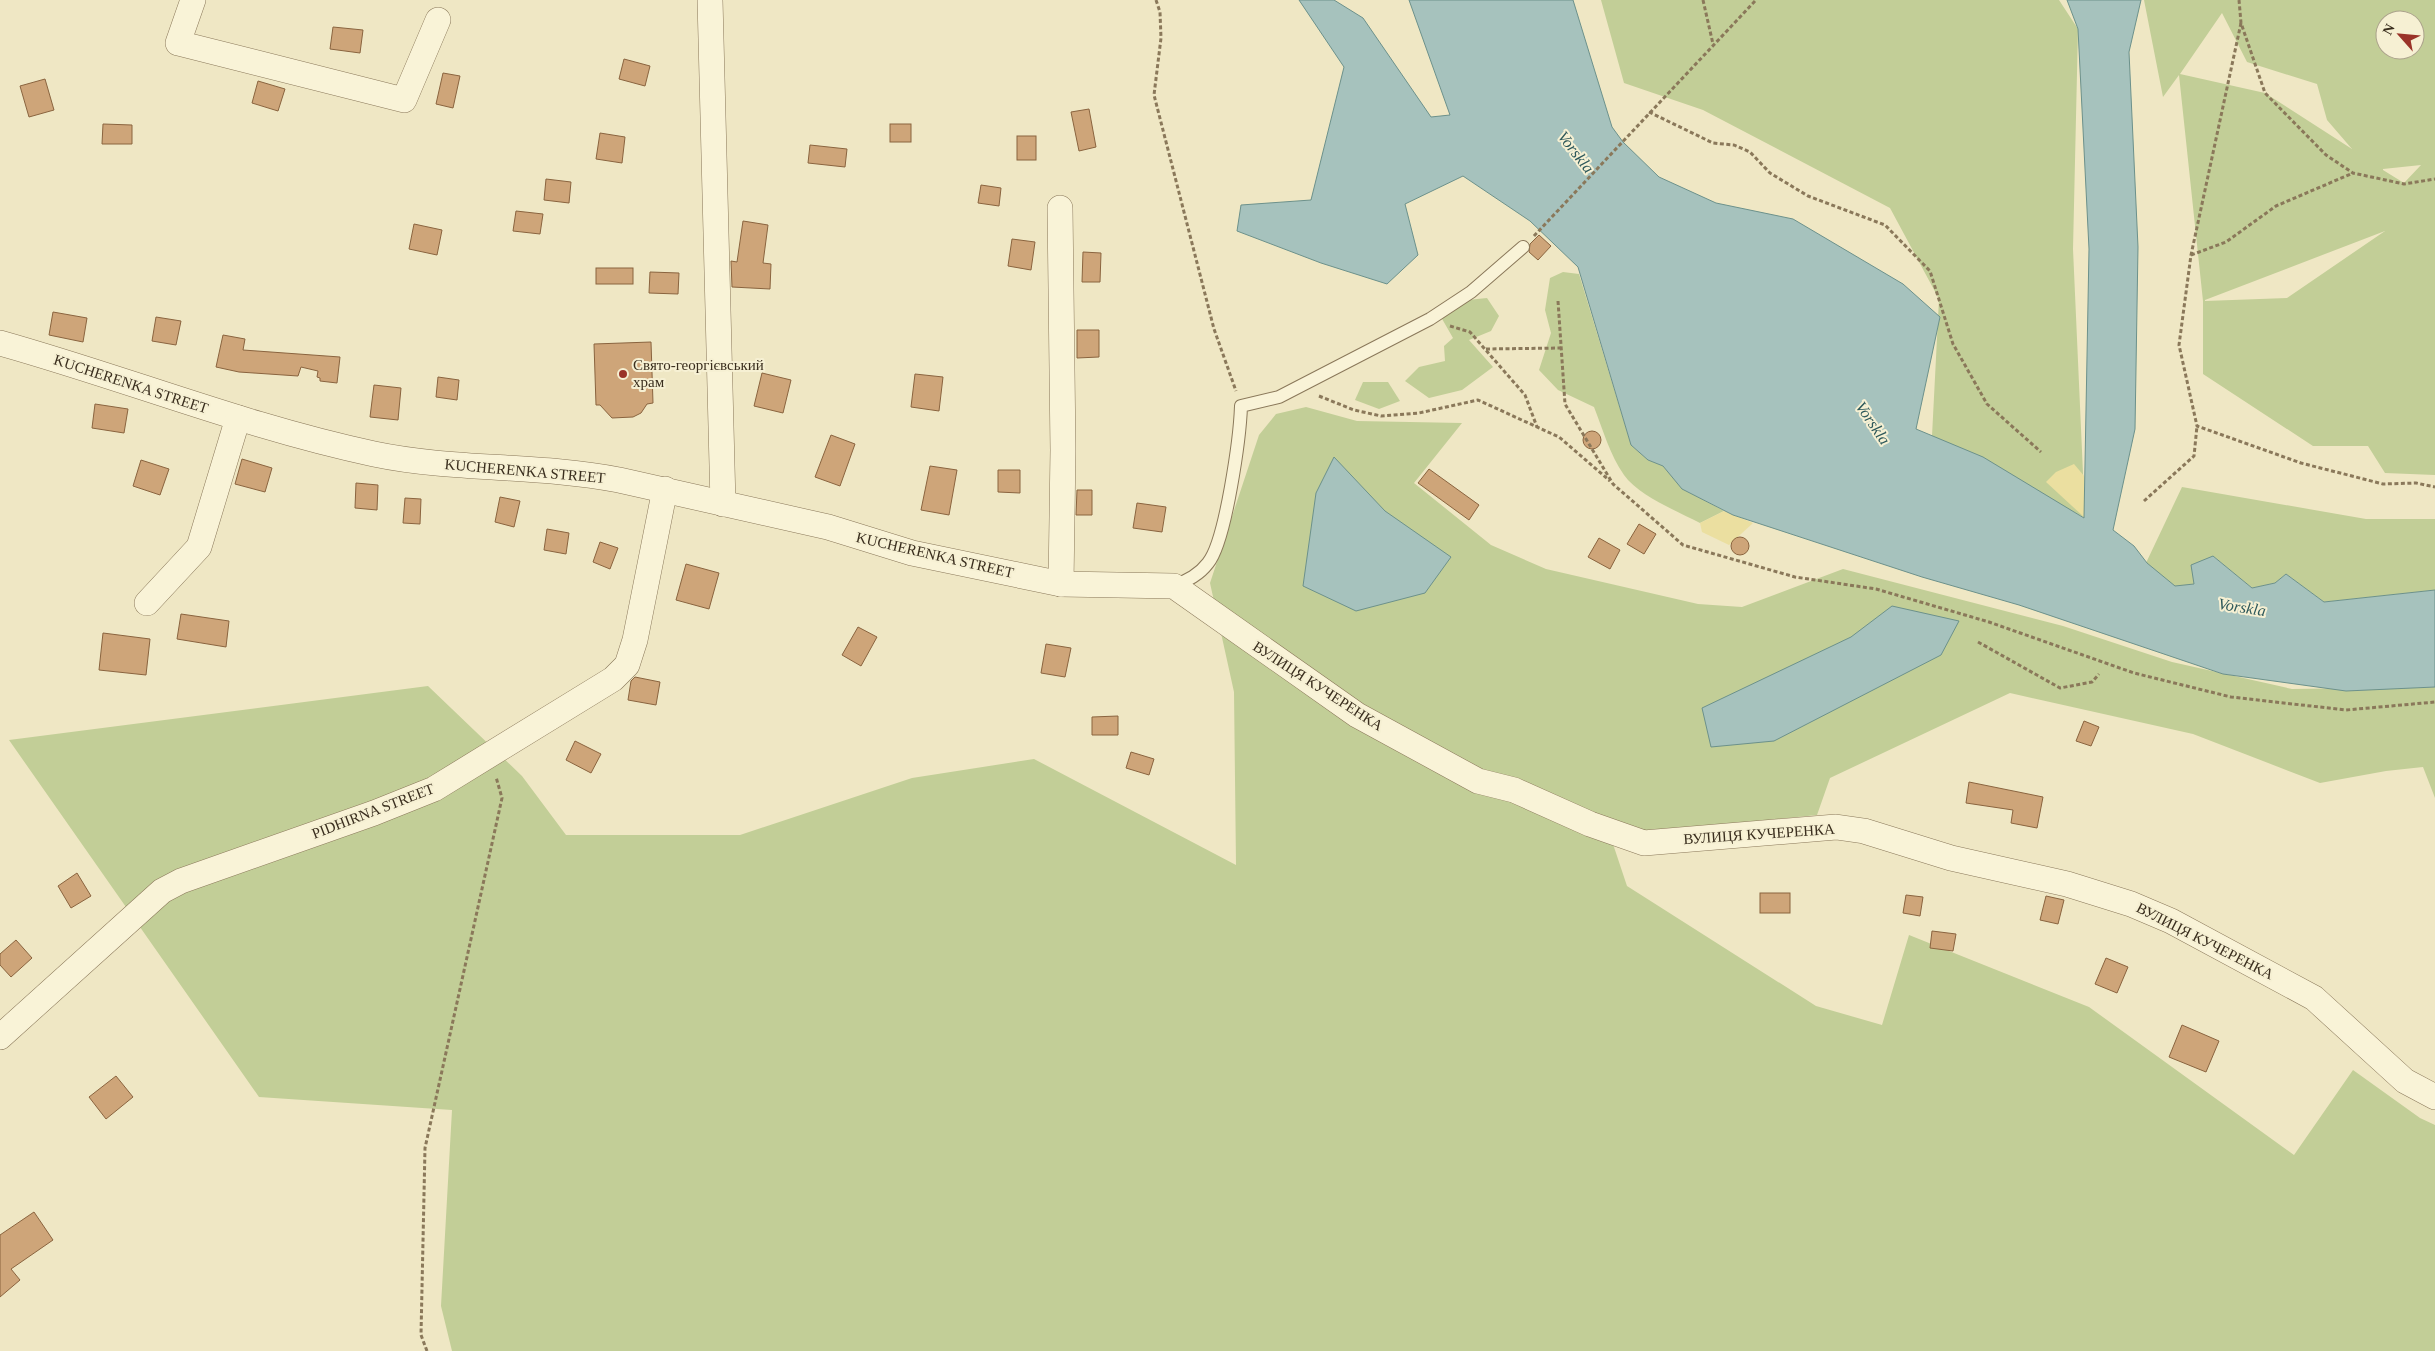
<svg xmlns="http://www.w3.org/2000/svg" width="2435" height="1351" viewBox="0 0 2435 1351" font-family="'Times New Roman',serif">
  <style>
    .green { fill: #c2ce97; fill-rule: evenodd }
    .sand { fill: #ebdfa0 }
    .water { fill: #a6c2bd; stroke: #6c918b }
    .building { fill: #cea579; stroke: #8a643f }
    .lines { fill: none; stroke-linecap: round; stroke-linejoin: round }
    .service-casing { stroke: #8a785a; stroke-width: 14 }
    .minor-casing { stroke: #8a785a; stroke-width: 26 }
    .path { stroke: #8a785a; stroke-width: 3; stroke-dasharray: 4 2.5; stroke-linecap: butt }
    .service { stroke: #f9f3d7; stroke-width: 12 }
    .minor { stroke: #f9f3d7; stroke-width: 25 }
    .poi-dot { fill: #9a3328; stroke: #f6f0d3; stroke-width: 2 }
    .labels { text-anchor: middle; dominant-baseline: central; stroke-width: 4; stroke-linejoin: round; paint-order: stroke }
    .poi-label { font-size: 15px; fill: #3a2e1e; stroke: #f6f0d3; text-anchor: start }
    .street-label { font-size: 15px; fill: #3a2e1e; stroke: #f6f0d3 }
    .water-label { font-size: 16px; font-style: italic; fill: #2d585a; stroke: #f6f0d3 }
  </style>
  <rect width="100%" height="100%" fill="#efe7c4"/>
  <g class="green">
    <polygon points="1601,0 2059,0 2078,29 2073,249 2085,518 1932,436 1939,299 1890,208 1703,110 1624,83"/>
    <path d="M2144,0H2435V475L2385,473L2368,446H2313L2203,374V301L2179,75L2163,97ZM2222,13L2247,62L2317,84L2327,120L2352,149L2265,93L2180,74ZM2385,20H2415V50H2385ZM2421,165L2404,183L2383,170V169ZM2385,231L2287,298L2205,301V300Z"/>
    <path d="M1563,272L1579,274L1631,445L1648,460L1663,466L1683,489L1724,511L1700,523C1677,511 1639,496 1624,475C1610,455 1603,430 1594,407L1558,390L1539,370L1551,333L1545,310L1550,278Z"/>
    <polygon points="1487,298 1499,316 1491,331 1469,340 1493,367 1462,390 1429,398 1405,381 1419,367 1445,361 1444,346 1453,338 1441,317 1458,301"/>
    <polygon points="1363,382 1388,382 1400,401 1379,409 1355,400"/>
    <polygon points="1306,407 1357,421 1462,423 1414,483 1491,545 1546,569 1698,604 1742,607 1843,569 2063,626 2172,662 2292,689 2435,687 2435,798 2423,767 2386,771 2320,783 2193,734 2010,693 1830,778 1817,815 1683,829 1612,841 1627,886 1816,1006 1882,1025 1909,935 2089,1007 2294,1155 2353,1070 2420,1118 2435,1125 2435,1351 452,1351 441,1306 452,1110 259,1097 9,740 428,686 522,776 566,835 740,835 912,778 1034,759 1236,865 1234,692 1210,583 1259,435 1276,414"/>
    <polygon points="2182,487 2366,519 2435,519 2435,590 2324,602 2286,574 2275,583 2252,588 2213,556 2194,584 2175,587 2146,563"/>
  </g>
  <g class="sand">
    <polygon points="2074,464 2085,477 2085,518 2046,482 2056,472"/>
    <polygon points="1724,511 1753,523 1729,545 1702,532 1700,523"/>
  </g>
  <g class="water">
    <polygon points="1299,0 1334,0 1363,18 1431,117 1450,115 1409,0 1573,0 1612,127 1623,142 1659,177 1716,203 1793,219 1903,284 1940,317 1916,429 1983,457 2084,518 2089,249 2078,29 2067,0 2141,0 2129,52 2138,247 2135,429 2113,530 2134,546 2147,563 2175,586 2194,584 2191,565 2213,556 2252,588 2275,583 2286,574 2324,602 2435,590 2435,687 2346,691 2223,674 2019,605 1922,577 1733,515 1682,489 1663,466 1648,460 1631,445 1578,267 1530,221 1463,176 1405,204 1418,255 1387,284 1321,263 1237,231 1241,205 1311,200 1344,67"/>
    <polygon points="1334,457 1385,511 1451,557 1425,593 1356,611 1303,586 1316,493"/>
    <polygon points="1892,606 1959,621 1941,655 1774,741 1711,747 1702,708 1851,637"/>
  </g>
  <g class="building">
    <polygon points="333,27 363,30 360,53 330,49"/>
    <polygon points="624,59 650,66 645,86 619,79"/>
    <polygon points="443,73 460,76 453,108 436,104"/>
    <polygon points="45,79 54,110 29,117 20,86"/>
    <polygon points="258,81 285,89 278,111 252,103"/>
    <polygon points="1089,109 1096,147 1079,151 1071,112"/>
    <polygon points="103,124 132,125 132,144 102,144"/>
    <rect x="890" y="124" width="21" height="18"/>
    <polygon points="600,133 625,137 622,163 596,159"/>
    <rect x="1017" y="136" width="19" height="24"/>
    <polygon points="810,145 847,149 845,167 808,163"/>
    <polygon points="546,179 571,182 569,203 544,200"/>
    <polygon points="981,185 1001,188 999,206 978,203"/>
    <polygon points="516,211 543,214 540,234 513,231"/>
    <polygon points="743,221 768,225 763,263 771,264 770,289 732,287 731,261 737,262"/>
    <polygon points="414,224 442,230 437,255 409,249"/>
    <polygon points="1539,235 1551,246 1538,260 1529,252 1530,244"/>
    <polygon points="1012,239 1035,242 1031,270 1008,266"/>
    <polygon points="1083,252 1101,253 1100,282 1082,282"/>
    <rect x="596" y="268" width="37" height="16"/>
    <polygon points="650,272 679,273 678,294 649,293"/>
    <polygon points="53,312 87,318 83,342 49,335"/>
    <polygon points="156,317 181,321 176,345 152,341"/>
    <polygon points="1077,330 1099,330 1099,357 1077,358"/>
    <polygon points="223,335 245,339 243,350 340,357 337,383 320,381 320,378 317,377 318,371 301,367 298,376 239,372 216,367"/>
    <polygon points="651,342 653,403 647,404 641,413 633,417 612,418 600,405 596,405 594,344"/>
    <polygon points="762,373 791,380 783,413 754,406"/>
    <polygon points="915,374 943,377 939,411 911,407"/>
    <polygon points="438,377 459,380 457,400 436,397"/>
    <polygon points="374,385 401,388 398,420 370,417"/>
    <polygon points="95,404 128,409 124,433 92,428"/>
    <circle cx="1592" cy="440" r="9"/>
    <polygon points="831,435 855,444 840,486 815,477"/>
    <polygon points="242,459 272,468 265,492 235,484"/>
    <polygon points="141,460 169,469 160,495 133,486"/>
    <polygon points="930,466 957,470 949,515 921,510"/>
    <polygon points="1429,469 1479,505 1469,520 1418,483"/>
    <polygon points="998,470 1020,470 1020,493 998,492"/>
    <polygon points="356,483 378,485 377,510 355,508"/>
    <polygon points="1077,490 1092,490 1092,515 1076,515"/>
    <polygon points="500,497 520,501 514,527 495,522"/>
    <polygon points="405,498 421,499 420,524 403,523"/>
    <polygon points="1137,503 1166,507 1162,532 1133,528"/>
    <polygon points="1639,524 1656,534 1644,554 1627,544"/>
    <polygon points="547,529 569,533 566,554 544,550"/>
    <circle cx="1740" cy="546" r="9"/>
    <polygon points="1599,538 1620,550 1610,569 1588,557"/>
    <polygon points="600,542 618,548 610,569 593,562"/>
    <polygon points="686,564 719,573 709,609 676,600"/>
    <polygon points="181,614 229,621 226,647 177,639"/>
    <polygon points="858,627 877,637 861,666 842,655"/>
    <polygon points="103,633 150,639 146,675 99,670"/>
    <polygon points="1046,644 1071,648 1065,677 1041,673"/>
    <polygon points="635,677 660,682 656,705 628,700 631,681"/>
    <polygon points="1118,716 1118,735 1092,735 1092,717"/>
    <polygon points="2084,721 2099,727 2091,746 2076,741"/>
    <polygon points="575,741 601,754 591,773 566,760"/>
    <polygon points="1131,752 1154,759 1149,775 1126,768"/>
    <polygon points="1969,782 2043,797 2037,828 2011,823 2013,810 1966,803"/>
    <polygon points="77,873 91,896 71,908 58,886"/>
    <rect x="1760" y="893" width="30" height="20"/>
    <polygon points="1906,895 1923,897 1920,916 1903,913"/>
    <polygon points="2046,896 2064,900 2058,924 2040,920"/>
    <polygon points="1932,931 1956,934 1953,951 1930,948"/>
    <polygon points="16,940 32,958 11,977 0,965 0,954"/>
    <polygon points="2106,958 2128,967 2117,993 2095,984"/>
    <polygon points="2182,1025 2219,1041 2206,1072 2169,1057"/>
    <polygon points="116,1076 133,1097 106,1119 89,1097"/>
    <polygon points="34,1212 53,1240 11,1269 20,1280 0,1297 0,1235"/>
  </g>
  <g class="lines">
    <defs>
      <path id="service" d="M1174,586C1188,580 1199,575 1208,563C1226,541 1240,436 1241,406L1279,397L1430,319L1471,292L1523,247"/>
      <g id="minor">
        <polyline points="193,0 178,43 404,100 438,20"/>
        <polyline points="710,0 723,504"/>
        <polyline points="1060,208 1063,450 1061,584"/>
        <path d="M0,343C125,378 247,427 374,454C455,471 538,464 619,480L828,527L912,553L1061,584L1174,586L1357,715L1478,781L1514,790L1590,824L1644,843L1836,827L1864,831L1951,858L2067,884L2131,904L2171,921L2314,998L2405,1081L2435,1097"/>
        <polyline points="147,603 199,547 238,418"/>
        <polyline points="0,1037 162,891 181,881 374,813 434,789 613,679 627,665 635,640 665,489"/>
      </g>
    </defs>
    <use href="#service" class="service-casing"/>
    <use href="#minor" class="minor-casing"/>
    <g class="path">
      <polyline points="1156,0 1160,12 1161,38 1154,95 1214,329 1236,391"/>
      <polyline points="1703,0 1713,44"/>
      <polyline points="2239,0 2241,23 2265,93 2326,155 2353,173 2404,184 2435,179"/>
      <polyline points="2241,23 2191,255 2179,345 2197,426 2301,463 2383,484 2416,483 2435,487"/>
      <polyline points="1649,112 1713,143 1734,145 1750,152 1770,173 1808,196 1885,225 1930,271 1953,344 1987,404 2041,452"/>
      <polyline points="1534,236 1756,0"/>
      <polyline points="2191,255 2226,242 2276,206 2353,173"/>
      <polyline points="1558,301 1565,404 1613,484 1683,545 1795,577 1876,589 1989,622 2134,673 2231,697 2346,710 2435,702"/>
      <polyline points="1450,326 1470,332 1525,395 1537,427"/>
      <polyline points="1486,349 1561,348"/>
      <polyline points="1319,396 1354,410 1381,416 1419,413 1478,400 1559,437 1610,481"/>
      <polyline points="2144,501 2194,456 2197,426"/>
      <polyline points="1978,642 2060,688 2092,682 2099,674"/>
      <polyline points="427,1351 421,1335 425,1148 502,798 496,777"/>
    </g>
    <use href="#service" class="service"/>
    <use href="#minor" class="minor"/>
  </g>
  <circle class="poi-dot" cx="623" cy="374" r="5"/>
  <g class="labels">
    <g class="poi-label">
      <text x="633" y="365">Свято-георгієвський<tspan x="633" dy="17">храм</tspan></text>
    </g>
    <g class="street-label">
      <text transform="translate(131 384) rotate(18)">KUCHERENKA STREET</text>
      <text transform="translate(525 471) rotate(5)">KUCHERENKA STREET</text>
      <text transform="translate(935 555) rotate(13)">KUCHERENKA STREET</text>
      <text transform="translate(1318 686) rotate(33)">ВУЛИЦЯ КУЧЕРЕНКА</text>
      <text transform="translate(373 811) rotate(-21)">PIDHIRNA STREET</text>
      <text transform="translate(1759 834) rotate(-4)">ВУЛИЦЯ КУЧЕРЕНКА</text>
      <text transform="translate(2205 941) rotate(27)">ВУЛИЦЯ КУЧЕРЕНКА</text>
    </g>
    <g class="water-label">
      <text transform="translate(1576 152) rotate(52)">Vorskla</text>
      <text transform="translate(1873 423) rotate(56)">Vorskla</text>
      <text transform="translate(2242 607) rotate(9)">Vorskla</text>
    </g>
  </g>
  <g transform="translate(2400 35) rotate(297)"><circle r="24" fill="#f6f0d3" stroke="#aba28b"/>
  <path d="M0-4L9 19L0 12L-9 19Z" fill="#9a3328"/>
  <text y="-8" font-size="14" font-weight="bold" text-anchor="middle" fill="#3a2e1e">N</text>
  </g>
</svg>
